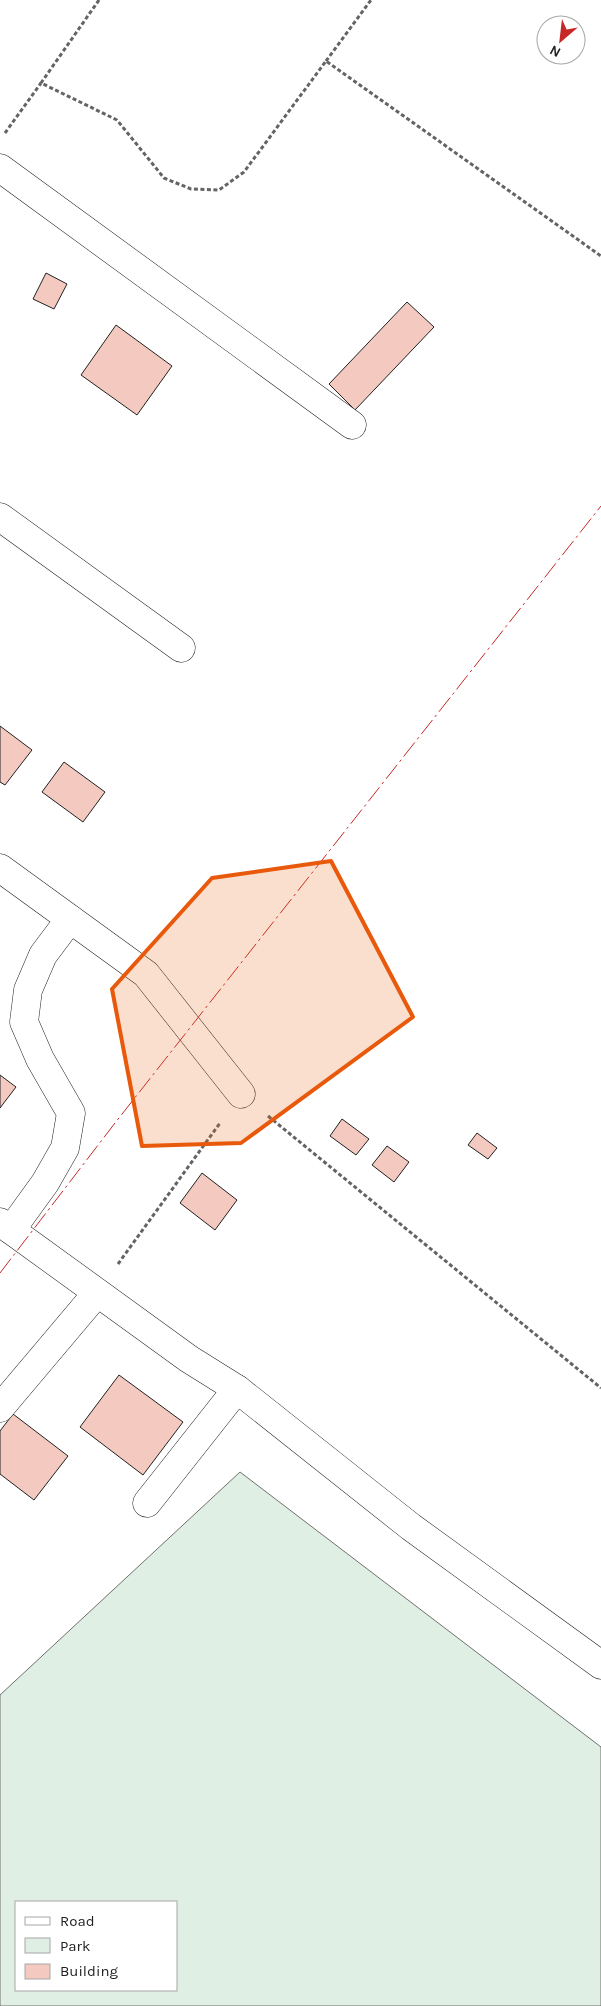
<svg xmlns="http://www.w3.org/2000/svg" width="601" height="2006" viewBox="0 0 601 2006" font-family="Karla,sans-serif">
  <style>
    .green { fill: #e0efe3; stroke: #6f6f6f; fill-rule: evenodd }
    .building { fill: #f3c9c0; stroke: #222 }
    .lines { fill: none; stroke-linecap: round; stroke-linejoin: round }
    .street-casing { stroke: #222; stroke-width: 29 }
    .path { stroke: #646464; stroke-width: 3; stroke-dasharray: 4 2.5; stroke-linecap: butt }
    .street { stroke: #fff; stroke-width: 28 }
    .power { stroke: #c62828; stroke-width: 1; stroke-dasharray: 18 4 2.5 4; stroke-linecap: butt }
    .marked { fill: #e8590c; fill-opacity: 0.2; stroke: #e8590c; stroke-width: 4; stroke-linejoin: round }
  </style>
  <rect width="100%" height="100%" fill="#fff"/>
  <path class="green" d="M240,1472L601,1747V2006H0V1695ZM16,1902H176V1990H16Z"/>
  <g class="building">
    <polygon points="46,273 67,284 54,309 33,299"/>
    <polygon points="407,302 434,327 355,410 329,384"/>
    <polygon points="116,325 172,366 137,415 81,375"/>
    <polygon points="0,726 32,750 5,785 0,782"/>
    <polygon points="64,762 105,792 83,822 42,792"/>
    <polygon points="0,1075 16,1087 0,1108"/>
    <polygon points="342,1119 369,1139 356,1155 330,1136"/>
    <polygon points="477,1133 497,1148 488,1159 468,1145"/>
    <polygon points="387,1146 409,1162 394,1182 372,1165"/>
    <polygon points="202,1173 237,1200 215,1230 180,1203"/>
    <polygon points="119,1375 183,1422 143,1475 80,1427"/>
    <polygon points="13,1414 68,1456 34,1500 0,1474 0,1431"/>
  </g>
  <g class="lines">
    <defs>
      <g id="street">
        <polyline points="0,168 352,425"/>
        <polyline points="0,517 181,648"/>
        <polyline points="0,868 146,974 241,1094"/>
        <polyline points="0,1222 189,1359 237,1389 411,1527 601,1665"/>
        <polyline points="11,1230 45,1183 65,1148 71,1113 40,1059 24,1022 28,990 43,955 70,919"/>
        <polyline points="0,1408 97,1293"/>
        <polyline points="147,1503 237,1389"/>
      </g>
    </defs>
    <use href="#street" class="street-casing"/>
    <g class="path">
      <polyline points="99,0 41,83 117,120 164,178 191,189 219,190 244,172 326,61 601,256"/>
      <polyline points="326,61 371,0"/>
      <polyline points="5,133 41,83"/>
      <polyline points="268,1116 601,1388"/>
      <polyline points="118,1264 220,1123"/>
    </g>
    <use href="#street" class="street"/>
    <polyline class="power" points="0,1273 115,1123 601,506"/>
  </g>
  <path class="marked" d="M331,861L413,1017L241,1143L142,1146L112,989L212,878Z"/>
  <rect x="15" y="1901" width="162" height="90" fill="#ffffff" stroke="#a7a7a7"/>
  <rect x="25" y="1917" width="25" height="8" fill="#ffffff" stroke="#a7a7a7"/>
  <text x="60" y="1926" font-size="15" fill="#222222">Road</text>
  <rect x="25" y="1938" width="25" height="15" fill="#e0efe3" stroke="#a7a7a7"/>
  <text x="60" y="1951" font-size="15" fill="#222222">Park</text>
  <rect x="25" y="1964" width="25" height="15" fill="#f3c9c0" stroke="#a7a7a7"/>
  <text x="60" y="1976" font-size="15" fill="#222222">Building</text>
  <g transform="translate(561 40) rotate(208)"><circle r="24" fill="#ffffff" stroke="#a7a7a7"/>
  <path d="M0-4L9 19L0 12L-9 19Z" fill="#c62828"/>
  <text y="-8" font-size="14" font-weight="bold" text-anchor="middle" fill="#222222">N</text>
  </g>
</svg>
